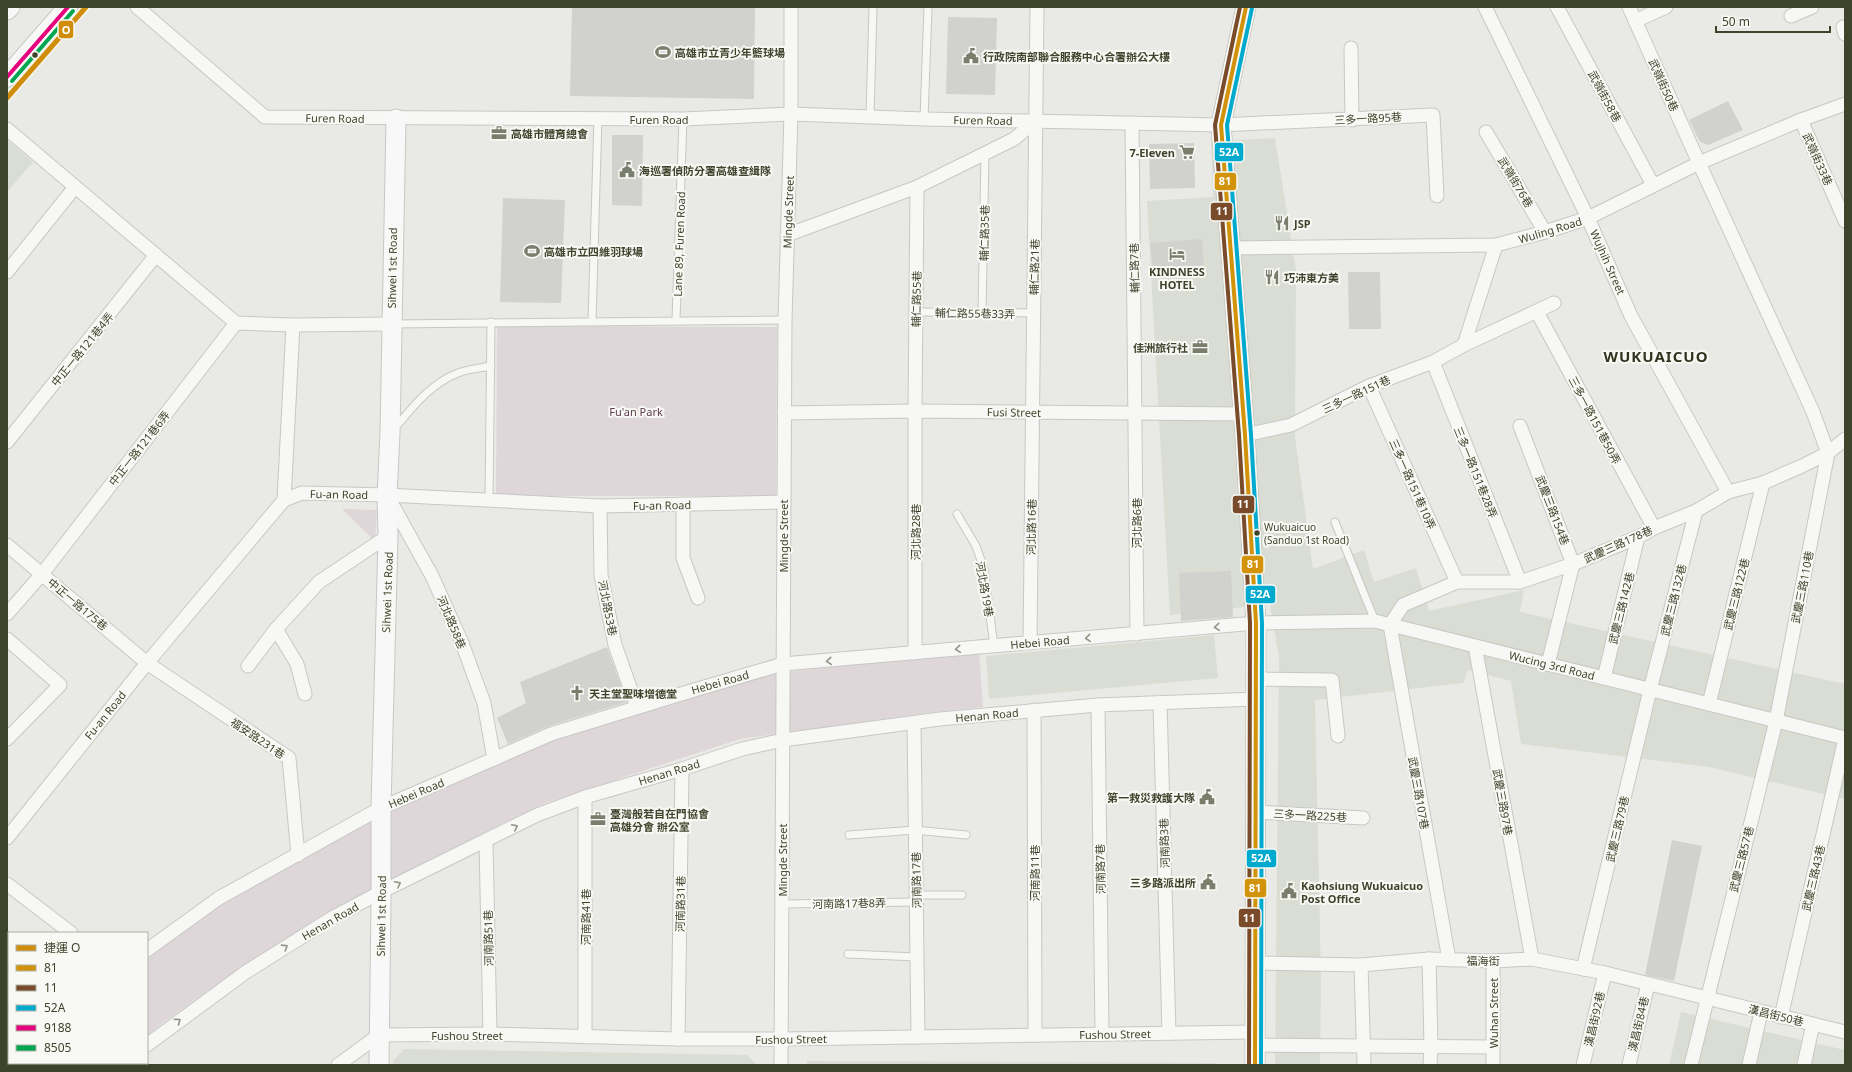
<svg xmlns="http://www.w3.org/2000/svg" width="1852" height="1072" viewBox="0 0 1852 1072" font-family="'Noto Sans','Noto Sans TC',sans-serif">
  <style>
    .built { fill: #daddd4 }
    .green { fill: #ded6d9 }
    .building { fill: #d1d2ce }
    .lines { fill: none; stroke-linecap: round; stroke-linejoin: round }
    .lane-casing { stroke: #c7c8c3; stroke-width: 9 }
    .street-casing { stroke: #c7c8c3; stroke-width: 15 }
    .secondary-casing { stroke: #c7c8c3; stroke-width: 21 }
    .lane { stroke: #f7f7f5; stroke-width: 7 }
    .street { stroke: #f7f7f5; stroke-width: 13 }
    .secondary { stroke: #f8f8f8; stroke-width: 19 }
    .bus-1-casing { stroke: #f8f9f4; stroke-width: 7 }
    .bus-2-casing { stroke: #f8f9f4; stroke-width: 7 }
    .bus-3-casing { stroke: #f8f9f4; stroke-width: 7 }
    .bus-4-casing { stroke: #f8f9f4; stroke-width: 7 }
    .bus-5-casing { stroke: #f8f9f4; stroke-width: 7 }
    .bus-1 { stroke: #d29209; stroke-width: 4 }
    .bus-2 { stroke: #7a4b2a; stroke-width: 4 }
    .bus-3 { stroke: #00a9ce; stroke-width: 4 }
    .bus-4 { stroke: #e5007d; stroke-width: 4 }
    .bus-5 { stroke: #00a651; stroke-width: 4 }
    .metro-1-casing { stroke: #f8f9f4; stroke-width: 8 }
    .metro-1 { stroke: #cf8d0b; stroke-width: 5 }
    .oneway { stroke: #919586 }
    .bus-dot { fill: #3e442c; stroke: #f8f9f4; stroke-width: 1.5 }
    .labels { text-anchor: middle; dominant-baseline: central; stroke-width: 4; stroke-linejoin: round; paint-order: stroke }
    .bus-label { font-size: 10px; fill: #3e442c; stroke: #f8f9f4; text-anchor: start }
    .poi-label { font-size: 11px; font-weight: bold; fill: #3e442c; stroke: #f8f9f4; text-anchor: start }
    .street-label { font-size: 11px; fill: #3e442c; stroke: #f8f9f4 }
    .park-label { font-size: 11px; fill: #5f3a50; stroke: #f8f9f4 }
    .district-label { font-size: 15px; font-weight: bold; letter-spacing: 1px; fill: #2f351e; stroke: #f8f9f4 }
    .line-badge { stroke: #f8f9f4; stroke-width: 1.5 }
    .badge-label { font-size: 11px; text-anchor: middle; font-weight: bold; fill: #fff }
  </style>
  <rect width="100%" height="100%" fill="#e9eae5"/>
  <g class="built">
    <polygon points="1275,138 1296,270 1295,437 1313,569 1364,550 1374,582 1416,568 1429,611 1524,590 1520,612 1845,684 1845,799 1709,767 1521,744 1511,681 1468,670 1463,683 1315,700 1321,976 1320,1065 1275,1065 1279,658 1270,604 1170,615 1147,201 1213,197 1211,141"/>
    <polygon points="7,140 33,162 7,192"/>
    <polygon points="1214,635 1218,678 989,699 986,656"/>
    <polygon points="1681,1012 1845,1050 1845,1065 1669,1065"/>
    <polygon points="404,1049 747,1055 757,1065 393,1065 393,1061"/>
    <polygon points="807,1061 1217,1063 1217,1065 807,1065"/>
  </g>
  <g class="green">
    <polygon points="497,326 777,327 776,496 496,496"/>
    <polygon points="342,509 377,510 375,541"/>
    <polygon points="979,651 983,707 934,712 740,739 545,803 329,911 243,966 164,1022 147,1036 147,959 223,903 374,819 551,741 690,697 778,673"/>
    <polygon points="26,1063 115,1063 112,1065 24,1065"/>
  </g>
  <g class="building">
    <polygon points="572,7 755,7 754,99 570,96"/>
    <polygon points="948,17 997,18 995,95 946,94"/>
    <polygon points="1728,101 1743,130 1708,145 1700,142 1689,120"/>
    <polygon points="612,135 643,135 642,206 612,205"/>
    <polygon points="1194,143 1195,188 1150,189 1149,144"/>
    <polygon points="503,198 565,200 561,303 500,302"/>
    <polygon points="1202,239 1204,265 1153,270 1150,243"/>
    <polygon points="1348,272 1380,272 1381,329 1349,329"/>
    <polygon points="1231,571 1233,617 1181,621 1179,573"/>
    <polygon points="607,647 627,702 549,726 508,744 497,718 526,703 520,682"/>
    <polygon points="1672,840 1702,846 1674,981 1645,975"/>
  </g>
  <g class="lines">
    <defs>
      <g id="lane">
        <polyline points="870,117 873,7"/>
        <polyline points="924,119 928,7"/>
        <polyline points="916,312 1033,313"/>
        <polyline points="982,313 985,153"/>
        <polyline points="676,320 683,119"/>
        <polyline points="592,321 598,118"/>
        <polyline points="393,324 785,320"/>
        <path d="M394,429C412,408 431,383 458,373C468,369 481,368 491,366"/>
        <polyline points="489,501 491,322"/>
        <polyline points="957,514 976,546 984,569 994,646"/>
        <polyline points="1335,522 1375,621"/>
        <polyline points="849,835 915,830 966,835"/>
        <polyline points="916,895 962,895"/>
        <polyline points="782,904 916,902"/>
        <polyline points="848,954 917,957"/>
      </g>
      <g id="street">
        <polyline points="137,7 265,117 683,119 791,114 924,119 1221,125 1433,115 1437,196"/>
        <polyline points="1485,7 1588,218 1631,316 1728,492"/>
        <polyline points="1557,7 1653,185"/>
        <polyline points="1629,7 1699,163 1813,412 1828,453 1776,721 1691,1065"/>
        <polyline points="1791,16 1812,7"/>
        <polyline points="1635,21 1666,7"/>
        <polyline points="1843,27 1845,34"/>
        <polyline points="1351,48 1352,120"/>
        <polyline points="1801,120 1845,221"/>
        <polyline points="1132,123 1137,634"/>
        <polyline points="7,129 236,323 293,325 391,324"/>
        <polyline points="1486,132 1545,232"/>
        <polyline points="787,235 917,187 1014,139 1036,121"/>
        <polyline points="1231,248 1496,245 1545,232 1588,218 1699,163 1801,120 1845,104"/>
        <polyline points="7,272 75,187"/>
        <polyline points="1537,312 1654,528"/>
        <polyline points="1464,345 1496,245"/>
        <polyline points="1433,362 1520,582"/>
        <polyline points="1369,386 1457,582"/>
        <polyline points="784,413 915,411 1243,414"/>
        <polyline points="1520,426 1573,564 1548,664"/>
        <polyline points="1245,435 1291,425 1369,386 1433,362 1464,345 1554,303"/>
        <polyline points="7,442 156,255"/>
        <polyline points="388,497 432,576 462,643 484,703 494,759"/>
        <polyline points="284,500 293,325"/>
        <polyline points="683,504 683,558 698,598"/>
        <polyline points="600,506 601,575 615,645 637,707"/>
        <polyline points="7,545 147,663 289,758 298,855"/>
        <polyline points="7,614 42,574 236,323"/>
        <polyline points="276,629 297,664 305,694"/>
        <polyline points="7,639 60,685 7,739"/>
        <polyline points="1030,643 1037,7"/>
        <polyline points="1475,646 1532,959"/>
        <polyline points="915,653 915,411 917,187"/>
        <polyline points="248,666 276,629 319,582 388,536"/>
        <polyline points="1604,678 1638,537"/>
        <polyline points="1256,679 1332,680 1338,736"/>
        <polyline points="1160,702 1169,1033"/>
        <polyline points="1709,704 1763,483"/>
        <polyline points="1098,705 1102,1034"/>
        <polyline points="1034,710 1035,1035"/>
        <polyline points="914,723 918,1037"/>
        <polyline points="585,797 585,1037"/>
        <polyline points="1256,812 1363,818"/>
        <polyline points="7,838 147,663 284,500 302,493 387,495 600,506 783,502"/>
        <polyline points="486,841 490,1034"/>
        <polyline points="7,884 71,933"/>
        <polyline points="147,950 219,898 381,808 551,734 691,691 783,664 1256,623 1375,621 1845,738"/>
        <polyline points="1429,959 1431,1045 1430,1065"/>
        <polyline points="1449,960 1390,625 1403,605 1457,582 1520,582 1573,564 1638,537 1654,528 1696,511 1728,492 1763,483 1802,466 1828,453 1845,439"/>
        <polyline points="1493,961 1493,1065"/>
        <polyline points="1255,963 1361,965 1429,959 1493,961 1532,959 1605,973 1845,1032"/>
        <polyline points="1361,965 1364,1065"/>
        <polyline points="1583,969 1650,690 1696,511"/>
        <polyline points="1781,1017 1845,739"/>
        <polyline points="678,1039 682,769"/>
        <polyline points="147,1045 246,972 332,918 381,892 537,815 585,797 682,769 742,749 783,740 940,719 1098,705 1256,699"/>
        <polyline points="1254,1045 1493,1047"/>
        <polyline points="7,1054 9,1055"/>
        <polyline points="17,1065 18,1063"/>
        <polyline points="122,1065 124,1063"/>
        <polyline points="338,1065 379,1035 490,1034 678,1039 781,1039 1254,1032"/>
        <polyline points="781,1065 785,320 791,114 791,7"/>
        <polyline points="1583,1065 1605,973"/>
        <polyline points="1629,1065 1648,984"/>
        <polyline points="1749,1065 1761,1012"/>
        <polyline points="1804,1065 1813,1024"/>
      </g>
      <g id="secondary">
        <polyline points="1246,7 1221,125 1245,435 1256,623 1255,1065"/>
        <polyline points="7,10 10,7"/>
        <polyline points="7,77 68,7"/>
        <polyline points="379,1065 381,901 381,808 388,536 387,495 390,434 396,119"/>
      </g>
    </defs>
    <use href="#lane" class="lane-casing"/>
    <use href="#street" class="street-casing"/>
    <use href="#secondary" class="secondary-casing"/>
    <use href="#lane" class="lane"/>
    <use href="#street" class="street"/>
    <use href="#secondary" class="secondary"/>
    <defs>
      <polyline id="bus-1" points="1246,7 1221,125 1245,435 1256,623 1255,1065"/>
      <polyline id="bus-2" points="1240,7 1215,125 1239,435 1250,623 1249,1065"/>
      <polyline id="bus-3" points="1252,8 1227,125 1251,435 1262,623 1261,1065"/>
      <polyline id="bus-4" points="7,77 68,7"/>
      <polyline id="bus-5" points="12,81 73,11"/>
    </defs>
    <use href="#bus-1" class="bus-1-casing"/>
    <use href="#bus-2" class="bus-2-casing"/>
    <use href="#bus-3" class="bus-3-casing"/>
    <use href="#bus-4" class="bus-4-casing"/>
    <use href="#bus-5" class="bus-5-casing"/>
    <use href="#bus-1" class="bus-1"/>
    <use href="#bus-2" class="bus-2"/>
    <use href="#bus-3" class="bus-3"/>
    <use href="#bus-4" class="bus-4"/>
    <use href="#bus-5" class="bus-5"/>
    <defs>
      <polyline id="metro-1" points="7,98 86,7"/>
    </defs>
    <use href="#metro-1" class="metro-1-casing"/>
    <use href="#metro-1" class="metro-1"/>
  </g>
  <defs><path id="oneway-chevron" d="M-2-3.5L2.5 0L-2 3.5" fill="none" stroke-width="1.6" stroke-linecap="round" stroke-linejoin="round"/></defs>
  <g class="oneway">
    <use href="#oneway-chevron" transform="translate(1217 627) rotate(175)"/>
    <use href="#oneway-chevron" transform="translate(1088 638) rotate(175)"/>
    <use href="#oneway-chevron" transform="translate(958 649) rotate(175)"/>
    <use href="#oneway-chevron" transform="translate(829 661) rotate(175)"/>
    <use href="#oneway-chevron" transform="translate(515 827) rotate(-27)"/>
    <use href="#oneway-chevron" transform="translate(398 884) rotate(-26)"/>
    <use href="#oneway-chevron" transform="translate(285 947) rotate(-32)"/>
    <use href="#oneway-chevron" transform="translate(178 1021) rotate(-36)"/>
  </g>
  <defs>
    <symbol id="stadium-bare" viewBox="-9 -9 18 18"><path d="M0-5a6.5 5 0 1 0 0 10a6.5 5 0 1 0 0-10ZM-3.5-1.8h7v3.6h-7Z" fill="#7a7e6d" stroke="#f8f9f4" stroke-width="2.5" paint-order="stroke"/></symbol>
    <symbol id="civic-bare" viewBox="-9 -9 18 18"><path d="M-.6-6.5H3V-4.5H.6V-3L4-1V1h2V6H-6V1h2V-1L-.6-3ZM-1.2 2.5V6h2.4V2.5Z" fill="#7a7e6d" stroke="#f8f9f4" stroke-width="2.5" paint-order="stroke"/></symbol>
    <symbol id="office-bare" viewBox="-9 -9 18 18"><path d="M-6-3h4V-5.5h4V-3h4V5H-6ZM-1-4.5V-3h2v-1.5ZM-6 0V1H6V0Z" fill="#7a7e6d" stroke="#f8f9f4" stroke-width="2.5" paint-order="stroke"/></symbol>
    <symbol id="supermarket-bare" viewBox="-9 -9 18 18"><path d="M-6-5.5h2.5l.6 2H6L4.5 2H-2.5L-4.4-4H-6ZM-1.5 3.2a1.3 1.3 0 1 0 .1 0ZM3 3.2a1.3 1.3 0 1 0 .1 0Z" fill="#7a7e6d" stroke="#f8f9f4" stroke-width="2.5" paint-order="stroke"/></symbol>
    <symbol id="restaurant-bare" viewBox="-9 -9 18 18"><path d="M-5-6h1v4h1v-4h1v4h1v-4h1v5L-1.5 .5V6h-2V.5L-5-1ZM5-6V6H3V1.5H1.5Q1.5-4 5-6Z" fill="#7a7e6d" stroke="#f8f9f4" stroke-width="2.5" paint-order="stroke"/></symbol>
    <symbol id="hotel-bare" viewBox="-9 -9 18 18"><path d="M-6-4.5h1.5V1H6V5H4.5V3h-9V5H-6ZM-4 0a1.8 1.8 0 1 1 3.6 0ZM.5 0V-2.5h3Q6-2.5 6 0Z" fill="#7a7e6d" stroke="#f8f9f4" stroke-width="2.5" paint-order="stroke"/></symbol>
    <symbol id="church-bare" viewBox="-9 -9 18 18"><path d="M-1.2-6h2.4v3.5h3.3v2.4h-3.3V6h-2.4V-.1h-3.3v-2.4h3.3Z" fill="#7a7e6d" stroke="#f8f9f4" stroke-width="2.5" paint-order="stroke"/></symbol>
  </defs>
  <g fill-rule="evenodd">
    <use href="#stadium-bare" x="652" y="41" width="22" height="22"/>
    <use href="#civic-bare" x="960" y="45" width="22" height="22"/>
    <use href="#office-bare" x="488" y="122" width="22" height="22"/>
    <use href="#supermarket-bare" x="1176" y="141" width="22" height="22"/>
    <use href="#civic-bare" x="616" y="159" width="22" height="22"/>
    <use href="#restaurant-bare" x="1271" y="212" width="22" height="22"/>
    <use href="#stadium-bare" x="521" y="240" width="22" height="22"/>
    <use href="#hotel-bare" x="1166" y="243" width="22" height="22"/>
    <use href="#restaurant-bare" x="1261" y="266" width="22" height="22"/>
    <use href="#office-bare" x="1189" y="336" width="22" height="22"/>
    <use href="#church-bare" x="566" y="682" width="22" height="22"/>
    <use href="#civic-bare" x="1196" y="786" width="22" height="22"/>
    <use href="#office-bare" x="587" y="808" width="22" height="22"/>
    <use href="#civic-bare" x="1197" y="871" width="22" height="22"/>
    <use href="#civic-bare" x="1278" y="880" width="22" height="22"/>
  </g>
  <g class="bus-dot">
    <circle cx="35" cy="55" r="3.5"/>
    <circle cx="1257" cy="533" r="3.5"/>
  </g>
  <g class="labels">
    <g class="bus-label">
      <text x="1264" y="527">Wukuaicuo<tspan x="1264" dy="13">(Sanduo 1st Road)</tspan></text>
    </g>
    <g class="poi-label">
      <text x="675" y="52">高雄市立青少年籃球場</text>
      <text x="983" y="56">行政院南部聯合服務中心合署辦公大樓</text>
      <text x="511" y="133">高雄市體育總會</text>
      <text x="1175" y="152" text-anchor="end">7-Eleven</text>
      <text x="639" y="170">海巡署偵防分署高雄查緝隊</text>
      <text x="1294" y="223">JSP</text>
      <text x="544" y="251">高雄市立四維羽球場</text>
      <text x="1177" y="271" text-anchor="middle">KINDNESS<tspan x="1177" dy="13">HOTEL</tspan></text>
      <text x="1284" y="277">巧沛東方美</text>
      <text x="1188" y="347" text-anchor="end">佳洲旅行社</text>
      <text x="589" y="693">天主堂聖味增德堂</text>
      <text x="1195" y="797" text-anchor="end">第一救災救護大隊</text>
      <text x="610" y="813">臺灣般若自在門協會<tspan x="610" dy="13">高雄分會 辦公室</tspan></text>
      <text x="1196" y="882" text-anchor="end">三多路派出所</text>
      <text x="1301" y="885">Kaohsiung Wukuaicuo<tspan x="1301" dy="13">Post Office</tspan></text>
    </g>
    <g class="street-label">
      <text transform="translate(1664 85) rotate(66)">武嶺街50巷</text>
      <text transform="translate(1605 96) rotate(62)">武嶺街58巷</text>
      <text transform="translate(335 118) rotate(1)">Furen Road</text>
      <text transform="translate(1368 118) rotate(-3)">三多一路95巷</text>
      <text x="659" y="119">Furen Road</text>
      <text transform="translate(983 120) rotate(1)">Furen Road</text>
      <text transform="translate(1818 159) rotate(66)">武嶺街33巷</text>
      <text transform="translate(1516 182) rotate(59)">武嶺街76巷</text>
      <text transform="translate(788 212) rotate(-88)">Mingde Street</text>
      <text transform="translate(1550 230) rotate(-17)">Wuling Road</text>
      <text transform="translate(984 233) rotate(-89)">輔仁路35巷</text>
      <text transform="translate(679 244) rotate(-88)">Lane 89, Furen Road</text>
      <text transform="translate(1608 262) rotate(66)">Wujhih Street</text>
      <text transform="translate(1034 267) rotate(-89)">輔仁路21巷</text>
      <text transform="translate(392 268) rotate(-89)">Sihwei 1st Road</text>
      <text transform="translate(1134 268) rotate(-91)">輔仁路7巷</text>
      <text transform="translate(916 299) rotate(-89)">輔仁路55巷</text>
      <text transform="translate(975 313) rotate(1)">輔仁路55巷33弄</text>
      <text transform="translate(82 349) rotate(-51)">中正一路121巷4弄</text>
      <text transform="translate(1356 394) rotate(-25)">三多一路151巷</text>
      <text transform="translate(1014 412) rotate(1)">Fusi Street</text>
      <text transform="translate(1595 420) rotate(62)">三多一路151巷50弄</text>
      <text transform="translate(139 448) rotate(-52)">中正一路121巷6弄</text>
      <text transform="translate(1476 472) rotate(68)">三多一路151巷28弄</text>
      <text transform="translate(1413 484) rotate(66)">三多一路151巷10弄</text>
      <text transform="translate(339 494) rotate(1)">Fu-an Road</text>
      <text transform="translate(662 505) rotate(-1)">Fu-an Road</text>
      <text transform="translate(1553 510) rotate(69)">武慶三路154巷</text>
      <text transform="translate(1136 523) rotate(-90)">河北路6巷</text>
      <text transform="translate(1031 527) rotate(-89)">河北路16巷</text>
      <text transform="translate(915 532) rotate(-90)">河北路28巷</text>
      <text transform="translate(783 536) rotate(-90)">Mingde Street</text>
      <text transform="translate(1618 544) rotate(-24)">武慶三路178巷</text>
      <text transform="translate(1802 587) rotate(-79)">武慶三路110巷</text>
      <text transform="translate(985 589) rotate(80)">河北路19巷</text>
      <text transform="translate(387 592) rotate(-88)">Sihwei 1st Road</text>
      <text transform="translate(1736 594) rotate(-76)">武慶三路122巷</text>
      <text transform="translate(1673 600) rotate(-76)">武慶三路132巷</text>
      <text transform="translate(78 604) rotate(40)">中正一路175巷</text>
      <text transform="translate(608 608) rotate(79)">河北路53巷</text>
      <text transform="translate(1621 608) rotate(-76)">武慶三路142巷</text>
      <text transform="translate(452 622) rotate(67)">河北路58巷</text>
      <text transform="translate(1040 642) rotate(-5)">Hebei Road</text>
      <text transform="translate(1552 665) rotate(14)">Wucing 3rd Road</text>
      <text transform="translate(720 682) rotate(-16)">Hebei Road</text>
      <text transform="translate(105 715) rotate(-51)">Fu-an Road</text>
      <text transform="translate(987 715) rotate(-5)">Henan Road</text>
      <text transform="translate(258 738) rotate(34)">福安路231巷</text>
      <text transform="translate(669 772) rotate(-17)">Henan Road</text>
      <text transform="translate(416 793) rotate(-23)">Hebei Road</text>
      <text transform="translate(1419 793) rotate(80)">武慶三路107巷</text>
      <text transform="translate(1503 802) rotate(80)">武慶三路97巷</text>
      <text transform="translate(1310 815) rotate(3)">三多一路225巷</text>
      <text transform="translate(1617 829) rotate(-77)">武慶三路79巷</text>
      <text transform="translate(1164 843) rotate(-92)">河南路3巷</text>
      <text transform="translate(1741 859) rotate(-76)">武慶三路57巷</text>
      <text transform="translate(782 860) rotate(-90)">Mingde Street</text>
      <text transform="translate(1100 869) rotate(-91)">河南路7巷</text>
      <text transform="translate(1034 873) rotate(-90)">河南路11巷</text>
      <text transform="translate(1813 878) rotate(-77)">武慶三路43巷</text>
      <text transform="translate(916 880) rotate(-91)">河南路17巷</text>
      <text transform="translate(849 903) rotate(-1)">河南路17巷8弄</text>
      <text transform="translate(680 904) rotate(-89)">河南路31巷</text>
      <text transform="translate(381 916) rotate(-89)">Sihwei 1st Road</text>
      <text transform="translate(585 917) rotate(-90)">河南路41巷</text>
      <text transform="translate(330 921) rotate(-30)">Henan Road</text>
      <text transform="translate(488 938) rotate(-91)">河南路51巷</text>
      <text x="1483" y="960">福海街</text>
      <text transform="translate(1493 1013) rotate(-90)">Wuhan Street</text>
      <text transform="translate(1776 1015) rotate(14)">漢昌街50巷</text>
      <text transform="translate(1594 1019) rotate(-77)">漢昌街92巷</text>
      <text transform="translate(1638 1024) rotate(-77)">漢昌街84巷</text>
      <text transform="translate(1115 1034) rotate(-1)">Fushou Street</text>
      <text x="467" y="1035">Fushou Street</text>
      <text transform="translate(791 1039) rotate(-1)">Fushou Street</text>
    </g>
    <g class="park-label">
      <text x="636" y="411">Fu'an Park</text>
    </g>
    <g class="district-label">
      <text x="1656" y="356">WUKUAICUO</text>
    </g>
  </g>
  <g class="line-badge">
    <rect x="58" y="20" width="16" height="19" rx="4" fill="#cf8d0b"/>
    <rect x="1214" y="142" width="30" height="20" rx="4" fill="#00a9ce"/>
    <rect x="1214" y="172" width="23" height="19" rx="4" fill="#d29209"/>
    <rect x="1210" y="202" width="23" height="19" rx="4" fill="#7a4b2a"/>
    <rect x="1232" y="495" width="23" height="19" rx="4" fill="#7a4b2a"/>
    <rect x="1241" y="555" width="23" height="19" rx="4" fill="#d29209"/>
    <rect x="1245" y="585" width="31" height="19" rx="4" fill="#00a9ce"/>
    <rect x="1246" y="849" width="31" height="19" rx="4" fill="#00a9ce"/>
    <rect x="1244" y="878" width="23" height="20" rx="4" fill="#d29209"/>
    <rect x="1238" y="908" width="23" height="20" rx="4" fill="#7a4b2a"/>
  </g>
  <g class="badge-label">
    <text x="66" y="34">O</text>
    <text x="1229" y="156">52A</text>
    <text x="1225" y="185">81</text>
    <text x="1222" y="215">11</text>
    <text x="1243" y="508">11</text>
    <text x="1253" y="568">81</text>
    <text x="1260" y="598">52A</text>
    <text x="1261" y="862">52A</text>
    <text x="1255" y="892">81</text>
    <text x="1249" y="922">11</text>
  </g>
  <rect width="1852" height="1072" fill="none" stroke="#3e442c" stroke-width="16"/>
  <rect x="8" y="932" width="140" height="132" fill="#f8f9f4" stroke="#aeb1a4"/>
  <rect x="16" y="945" width="20" height="6" fill="#cf8d0b" stroke="#aeb1a4"/>
  <text x="44" y="952" font-size="12" fill="#3e442c">捷運 O</text>
  <rect x="16" y="965" width="20" height="6" fill="#d29209" stroke="#aeb1a4"/>
  <text x="44" y="972" font-size="12" fill="#3e442c">81</text>
  <rect x="16" y="985" width="20" height="6" fill="#7a4b2a" stroke="#aeb1a4"/>
  <text x="44" y="992" font-size="12" fill="#3e442c">11</text>
  <rect x="16" y="1005" width="20" height="6" fill="#00a9ce" stroke="#aeb1a4"/>
  <text x="44" y="1012" font-size="12" fill="#3e442c">52A</text>
  <rect x="16" y="1025" width="20" height="6" fill="#e5007d" stroke="#aeb1a4"/>
  <text x="44" y="1032" font-size="12" fill="#3e442c">9188</text>
  <rect x="16" y="1045" width="20" height="6" fill="#00a651" stroke="#aeb1a4"/>
  <text x="44" y="1052" font-size="12" fill="#3e442c">8505</text>
  <path d="M1716 26v6h114v-6" fill="none" stroke="#3e442c" stroke-width="2"/>
  <text x="1722" y="26" font-size="12" fill="#3e442c" stroke="#f8f9f4" stroke-width="3" paint-order="stroke">50 m</text>
</svg>
